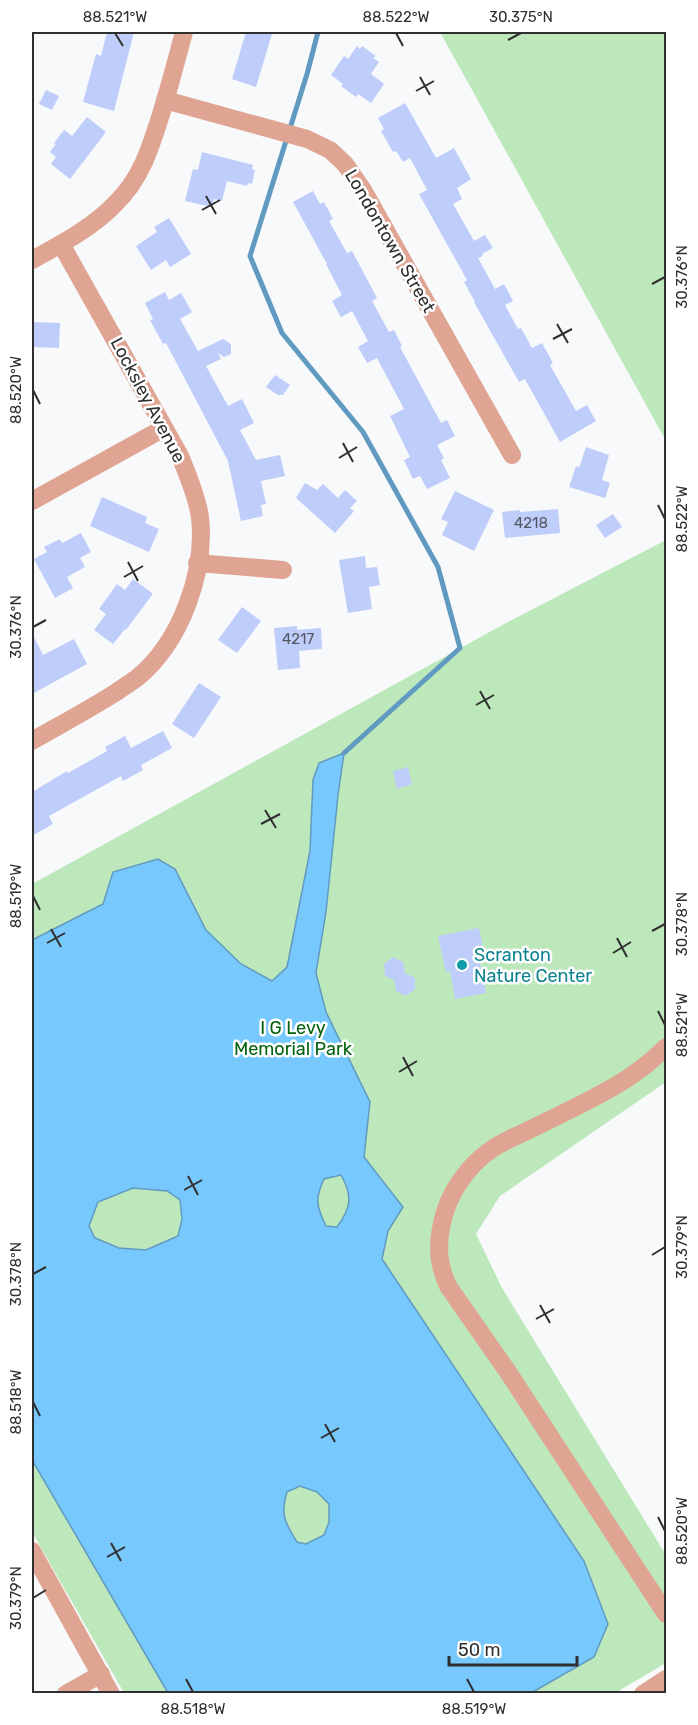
<svg xmlns="http://www.w3.org/2000/svg" width="698" height="1725" viewBox="0 0 698 1725" font-family="Rubik,sans-serif">
  <style>
    .green { fill: #bde8bb }
    .water { fill: #77c8fd; stroke: #619ac0; stroke-width: 1.5; fill-rule: evenodd }
    .lines { fill: none; stroke-linecap: round; stroke-linejoin: round }
    .stream { stroke: #619ac0; stroke-width: 5 }
    .building { fill: #bfcdfb }
    .minor { stroke: #e0a492; stroke-width: 18 }
    .ticks { fill: none; stroke: #2f2f30; stroke-width: 2 }
    .culture-dot { fill: #0f9aa8; stroke: #fff; stroke-width: 2 }
    .labels { text-anchor: middle; dominant-baseline: central; stroke-width: 5; stroke-linejoin: round; paint-order: stroke }
    .number-label { font-size: 15px; fill: #535663 }
    .street-label { font-size: 18px; fill: #2f2f30; stroke: #fff }
    .culture-label { font-size: 18px; fill: #0d838f; stroke: #fff; text-anchor: start }
    .park-label { font-size: 18px; fill: #00610e; stroke: #fff }
    .neatline { fill: none; stroke: #2f2f30; stroke-width: 2 }
    .ticks-label { font-size: 15px; text-anchor: middle; fill: #2f2f30 }
  </style>
  <rect width="100%" height="100%" fill="#f8f9fa"/>
  <g class="green">
    <polygon points="440,32 666,32 666,441"/>
    <polygon points="666,540 666,1082 500,1196 476,1234 502,1288 666,1555 666,1663 615,1693 124,1693 32,1532 32,884 506,623"/>
  </g>
  <path class="water" d="M344,753L338,795L326,912L316,973L326,1012L370,1102L364,1157L403,1207L388,1231L382,1259L584,1561L608,1624L594,1657L531,1693H168L32,1460V940L103,904L113,872L158,859L175,869L206,930L241,964L272,981L287,967L310,851L313,780L319,763ZM341,1175C353,1196 351,1208 337,1227L326,1226C316,1206 315,1198 324,1179ZM133,1188L167,1191L180,1200L182,1219L178,1236L146,1250L119,1248L95,1238L89,1226L98,1202ZM300,1486L317,1492L329,1504V1522L324,1535L306,1544L297,1542C285,1522 280,1516 287,1492Z"/>
  <g class="lines">
    <polyline class="stream" points="318,32 307,74 250,256 282,333 363,432 438,567 460,648 344,753"/>
  </g>
  <g class="building">
    <polygon points="107,32 134,32 114,111 83,102 96,54 101,56"/>
    <polygon points="246,32 263,32 272,34 256,87 232,79"/>
    <polygon points="357,46 360,49 362,46 376,56 373,58 379,62 371,74 384,84 371,103 358,94 356,97 341,86 343,84 331,75 344,56 348,59"/>
    <polygon points="46,90 59,96 52,110 39,104"/>
    <polygon points="405,103 436,158 454,148 471,179 457,188 462,199 453,204 474,241 485,235 493,248 482,254 483,256 478,258 495,289 504,284 513,301 505,305 518,329 521,328 532,348 542,343 553,363 550,365 576,411 587,405 596,421 560,442 525,379 519,382 474,302 475,302 464,282 467,280 419,194 427,190 410,158 403,162 396,151 393,152 381,131 384,129 378,118"/>
    <polygon points="87,117 106,132 70,179 51,164 56,157 50,152 56,144 54,143 64,130 72,136"/>
    <polygon points="202,152 253,165 252,169 255,170 252,184 248,183 247,186 227,181 222,201 214,199 212,207 185,201 193,169 198,170"/>
    <polygon points="313,191 320,204 324,202 333,219 329,221 347,253 352,251 377,298 372,301 389,332 394,330 402,346 400,347 441,423 447,420 455,436 437,445 444,458 441,460 450,478 427,489 420,476 413,479 404,460 410,457 390,416 404,409 377,358 367,363 358,347 368,341 352,311 341,317 332,301 342,295 326,264 327,264 293,202"/>
    <polygon points="169,218 191,254 170,267 166,260 151,270 136,246 157,232 154,227"/>
    <polygon points="165,292 169,300 181,293 192,312 180,319 198,351 223,339 231,344 231,354 224,357 218,353 221,359 206,366 228,406 242,399 254,423 240,430 256,460 280,455 285,476 261,481 266,504 261,505 263,516 241,521 228,461 166,343 163,344 150,320 153,319 145,303"/>
    <polygon points="32,322 60,323 59,348 32,347"/>
    <polygon points="275,375 290,385 283,395 278,395 266,387"/>
    <polygon points="586,447 609,455 602,480 610,483 605,498 569,487 576,466 579,468"/>
    <polygon points="305,483 317,490 323,484 338,498 345,490 357,501 350,508 354,511 335,533 296,498"/>
    <polygon points="455,491 494,510 474,551 442,535 448,522 441,519"/>
    <polygon points="102,497 147,517 145,523 159,529 149,552 90,526"/>
    <polygon points="558,509 560,533 505,538 502,512 520,510 520,512"/>
    <polygon points="613,514 622,527 605,538 596,525"/>
    <polygon points="81,533 91,552 80,558 85,567 67,577 73,588 55,598 34,559 47,552 44,547 60,539 62,543"/>
    <polygon points="365,556 366,568 377,567 380,585 369,587 372,609 348,613 339,560"/>
    <polygon points="133,579 152,593 152,595 126,630 125,629 113,644 94,630 106,614 99,609 117,584 125,590"/>
    <polygon points="242,607 261,621 237,653 218,640"/>
    <polygon points="297,626 297,630 321,628 322,649 299,651 300,668 278,670 274,628"/>
    <polygon points="32,633 43,655 74,639 87,664 32,694"/>
    <polygon points="199,683 221,697 194,738 172,724"/>
    <polygon points="163,731 172,748 141,765 143,770 123,781 121,776 49,816 53,824 32,836 32,792 67,771 68,773 107,751 105,747 125,736 131,748"/>
    <polygon points="408,767 412,784 397,789 393,771"/>
    <polygon points="479,928 483,947 477,948 486,993 455,999 450,971 446,972 438,936"/>
    <polygon points="393,957 403,962 405,973 415,978 415,989 406,996 396,991 394,980 385,976 384,964"/>
  </g>
  <g class="lines">
    <g class="minor">
      <polyline points="165,100 307,139 330,150 345,164 363,190 512,455"/>
      <path d="M32,260C61,244 92,228 115,204C142,178 151,146 162,111C170,85 177,58 184,32"/>
      <polyline points="32,501 164,428"/>
      <polyline points="197,563 283,570"/>
      <path d="M32,741C60,725 88,710 115,693C122,688 130,683 137,678C181,642 206,572 200,517C197,497 188,475 180,456L61,244"/>
      <path d="M666,1047C651,1062 634,1075 615,1086C586,1103 555,1117 525,1132C514,1137 502,1142 492,1149C467,1166 448,1194 442,1223C437,1247 438,1264 448,1286L508,1372L666,1614"/>
      <polyline points="32,1551 111,1694"/>
      <polyline points="66,1694 101,1674"/>
      <polyline points="643,1694 666,1679"/>
    </g>
  </g>
  <path class="ticks" d="M115,33L123,46M396,33L403,46M508,40L521,33M420,77L430,95M416,91L434,81M206,196L216,214M202,210L220,200M652,284L665,277M557,324L568,343M553,339L572,329M33,390L40,404M343,443L353,462M339,458L357,447M658,505L665,519M128,562L138,581M124,577L143,566M33,627L46,620M480,691L490,709M476,705L494,695M265,810L276,828M261,824L280,814M33,896L40,910M51,929L61,947M652,931L665,924M617,938L627,957M47,943L65,933M613,953L631,942M658,1011L665,1025M403,1057L413,1076M399,1072L417,1061M188,1176L198,1195M184,1190L202,1180M652,1255L665,1247M33,1274L46,1267M540,1305L550,1323M536,1319L554,1309M33,1402L40,1416M325,1424L335,1442M321,1438L339,1428M658,1517L665,1531M111,1543L121,1561M107,1557L125,1547M33,1598L46,1590M186,1679L193,1692M467,1679L474,1692"/>
  <circle class="culture-dot" cx="462" cy="965" r="6"/>
  <g class="labels">
    <g class="number-label">
      <text x="531" y="523">4218</text>
      <text x="298" y="639">4217</text>
    </g>
    <g class="street-label">
      <text transform="translate(390 241) rotate(60)">Londontown Street</text>
      <text transform="translate(148 400) rotate(62)">Locksley Avenue</text>
    </g>
    <g class="culture-label">
      <text x="474" y="955">Scranton<tspan x="474" dy="21">Nature Center</tspan></text>
    </g>
    <g class="park-label">
      <text x="293" y="1028">I G Levy<tspan x="293" dy="21">Memorial Park</tspan></text>
    </g>
  </g>
  <rect width="698" height="1725" fill="none" stroke="#ffffff" stroke-width="66"/>
  <path d="M449 1656v9h128v-9" fill="none" stroke="#2f2f30" stroke-width="3"/>
  <text x="458" y="1656" font-size="18" fill="#2f2f30" stroke="#ffffff" stroke-width="4.5" paint-order="stroke">50 m</text>
  <rect x="33" y="33" width="632" height="1659" class="neatline"/>
  <g class="ticks-label">
    <text x="115" y="22">88.521°W</text>
    <text x="396" y="22">88.522°W</text>
    <text x="521" y="22">30.375°N</text>
    <text transform="translate(682 277) rotate(-90)" y="5">30.376°N</text>
    <text transform="translate(16 390) rotate(-90)" y="5">88.520°W</text>
    <text transform="translate(682 519) rotate(-90)" y="5">88.522°W</text>
    <text transform="translate(16 627) rotate(-90)" y="5">30.376°N</text>
    <text transform="translate(16 896) rotate(-90)" y="5">88.519°W</text>
    <text transform="translate(682 924) rotate(-90)" y="5">30.378°N</text>
    <text transform="translate(682 1025) rotate(-90)" y="5">88.521°W</text>
    <text transform="translate(682 1247) rotate(-90)" y="5">30.379°N</text>
    <text transform="translate(16 1274) rotate(-90)" y="5">30.378°N</text>
    <text transform="translate(16 1402) rotate(-90)" y="5">88.518°W</text>
    <text transform="translate(682 1531) rotate(-90)" y="5">88.520°W</text>
    <text transform="translate(16 1598) rotate(-90)" y="5">30.379°N</text>
    <text x="193" y="1714">88.518°W</text>
    <text x="474" y="1714">88.519°W</text>
  </g>
</svg>
